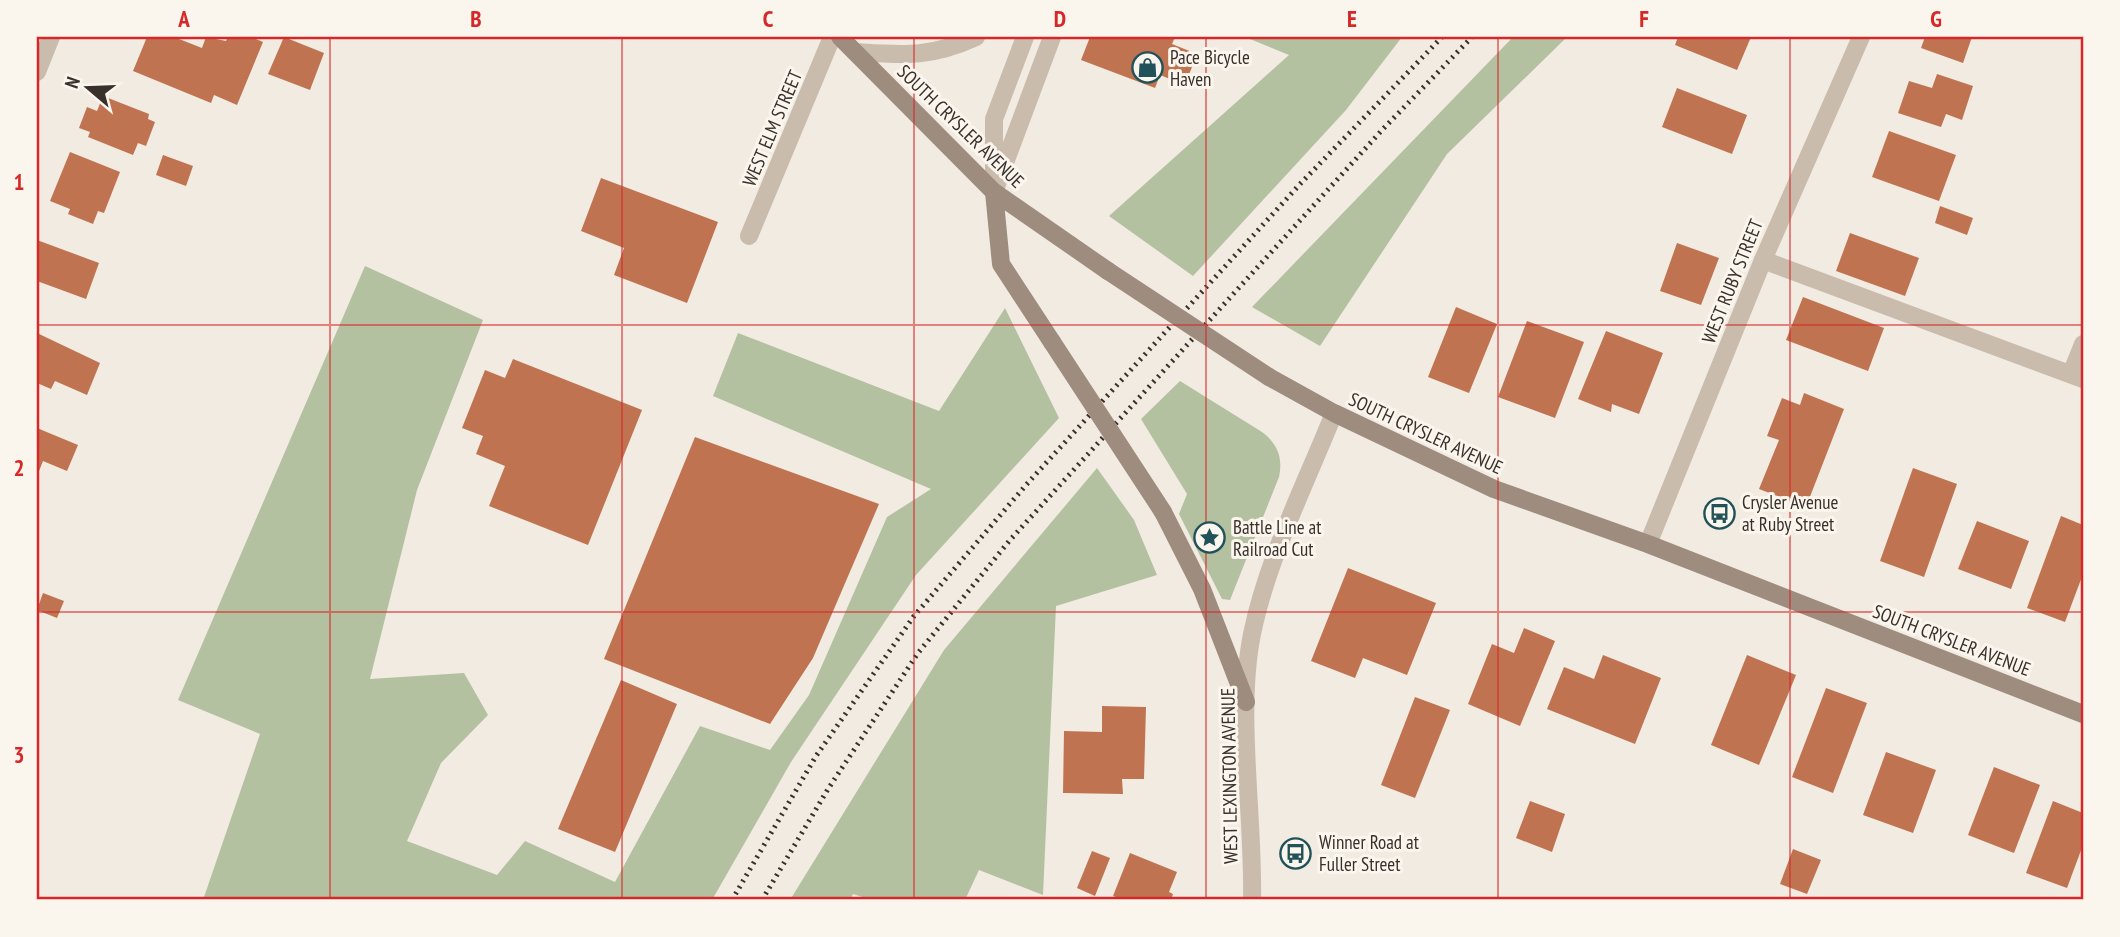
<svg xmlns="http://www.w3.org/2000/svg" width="2120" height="937" viewBox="0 0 2120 937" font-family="'PT Sans Narrow',sans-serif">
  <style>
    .green { fill: #b4c1a1 }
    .building { fill: #c07351 }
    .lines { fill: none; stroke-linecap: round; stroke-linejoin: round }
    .service { stroke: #cabcad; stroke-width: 18 }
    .minor { stroke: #cabcad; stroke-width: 18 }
    .tertiary { stroke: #cabcad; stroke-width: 18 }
    .secondary { stroke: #9e8c7e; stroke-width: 18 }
    .rail { stroke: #39302b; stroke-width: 5; stroke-dasharray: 2 5; stroke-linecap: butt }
    .secondary-bridge { stroke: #9e8c7e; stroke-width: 18 }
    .grid { fill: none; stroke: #d62828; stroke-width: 2; stroke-opacity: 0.55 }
    .labels { text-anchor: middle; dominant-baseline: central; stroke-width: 6; stroke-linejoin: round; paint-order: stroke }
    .poi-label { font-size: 19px; fill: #39302b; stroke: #faf5ed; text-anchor: start }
    .street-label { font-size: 19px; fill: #39302b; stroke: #faf5ed }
    .neatline { fill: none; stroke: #d62828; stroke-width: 2.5 }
    .grid-label { font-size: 23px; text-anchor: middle; font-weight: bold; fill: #d62828 }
  </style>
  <rect width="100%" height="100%" fill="#f2ebe1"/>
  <g class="green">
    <polygon points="1245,37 1402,37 1346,110 1193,276 1109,216 1289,55"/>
    <polygon points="1513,37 1567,37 1447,154 1320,346 1252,307"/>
    <polygon points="365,266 483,320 417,490 370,679 464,673 488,715 441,763 407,841 497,875 525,841 615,882 700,726 770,750 809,695 887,517 931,489 713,396 738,333 939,411 1005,308 1059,418 916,575 791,762 712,900 203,900 260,734 178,700"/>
    <path d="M1180,381L1262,432C1278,444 1283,458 1279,477L1230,600L1222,599L1179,514L1187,494L1141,419Z"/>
    <polygon points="1097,468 1134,520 1157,575 1056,606 1043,895 979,870 965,900 872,900 853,894 850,900 790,900 944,650"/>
  </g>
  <g class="building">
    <polygon points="147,37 174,37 202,48 206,37 226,41 228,37 251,37 263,42 237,105 214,95 211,103 133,71"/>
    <polygon points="284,37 324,53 310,90 268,74"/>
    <polygon points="1090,37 1175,37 1172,44 1197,54 1185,85 1160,75 1155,88 1081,60"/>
    <polygon points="1678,37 1751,37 1737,70 1675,45"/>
    <polygon points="1925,37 1972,37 1963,63 1921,48"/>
    <polygon points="1937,74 1973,86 1962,120 1946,114 1941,127 1898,113 1909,81 1932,88"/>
    <polygon points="1677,88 1747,115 1732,154 1662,127"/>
    <polygon points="103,96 149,114 148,119 155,122 146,146 138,143 133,155 88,137 90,132 79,128 87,107 97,111"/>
    <polygon points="1889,131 1956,155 1939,201 1872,177"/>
    <polygon points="70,152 120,172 104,213 98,211 93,224 68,214 70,209 50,201"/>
    <polygon points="163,155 193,166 186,186 156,175"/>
    <polygon points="601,178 718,222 687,303 614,275 624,248 581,231"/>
    <polygon points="1940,206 1973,218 1967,235 1935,223"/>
    <polygon points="1850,233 1919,258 1905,296 1836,271"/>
    <polygon points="37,240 99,263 86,299 37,281"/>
    <polygon points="1677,243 1719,258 1701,305 1660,291"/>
    <polygon points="1803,297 1884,328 1868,371 1786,340"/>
    <polygon points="1456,307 1497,324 1469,393 1428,377"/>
    <polygon points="1527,321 1584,342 1555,418 1498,397"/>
    <polygon points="1606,331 1663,353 1639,414 1612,404 1611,412 1578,399"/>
    <polygon points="37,333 100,363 87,395 55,381 51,389 37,383"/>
    <polygon points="513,359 642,410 588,545 489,506 505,466 476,454 483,436 462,428 485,370 505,378"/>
    <polygon points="1804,393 1844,409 1806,507 1759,489 1779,440 1767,436 1782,398 1800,405"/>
    <polygon points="37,428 78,445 67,471 43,461 37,476"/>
    <polygon points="695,437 879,504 813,658 770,724 604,659"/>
    <polygon points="1913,468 1957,484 1924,577 1880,561"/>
    <polygon points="2061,516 2083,525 2083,574 2065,622 2027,608"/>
    <polygon points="1977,521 2029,541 2011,589 1958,569"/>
    <polygon points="1348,568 1436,603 1407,675 1363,658 1355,678 1311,661"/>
    <polygon points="43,593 64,601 57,618 37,610"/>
    <polygon points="1524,628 1555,641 1520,726 1468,704 1492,644 1514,653"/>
    <polygon points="1603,655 1661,678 1635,744 1547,709 1564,667 1594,679"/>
    <polygon points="1747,655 1796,675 1759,765 1711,745"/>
    <polygon points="621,680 677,704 615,852 558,829"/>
    <polygon points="1826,688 1867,703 1833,793 1792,777"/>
    <polygon points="1415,697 1450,710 1415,798 1381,785"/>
    <polygon points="1102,706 1146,707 1144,779 1122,779 1123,794 1063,793 1064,731 1102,732"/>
    <polygon points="1886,752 1936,770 1913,833 1863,815"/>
    <polygon points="1994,767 2040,785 2014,853 1968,835"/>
    <polygon points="1530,801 1565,814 1552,852 1516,838"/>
    <polygon points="2053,801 2083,813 2083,845 2067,888 2026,873"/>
    <polygon points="1793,849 1821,860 1807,894 1780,884"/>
    <polygon points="1092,851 1110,858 1095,896 1077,888"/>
    <polygon points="1130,853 1177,872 1169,892 1173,894 1171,900 1124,900 1113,896"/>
  </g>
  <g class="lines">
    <g class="service">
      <polyline points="1763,260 2083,379"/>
      <polyline points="2071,374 2083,344"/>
    </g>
    <g class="minor">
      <polyline points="37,72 51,37"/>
      <polyline points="749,236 832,37"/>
      <polyline points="1648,544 1763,260 1861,37"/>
    </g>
    <g class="tertiary">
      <path d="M855,52C904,55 930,58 976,37"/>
      <polyline points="994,182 994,119 1025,37"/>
      <polyline points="994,192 1052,37"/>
      <path d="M1252,900C1254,817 1236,713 1252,634C1267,560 1306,483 1334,413"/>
    </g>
    <g class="secondary">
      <polyline points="840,37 994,192 1108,271"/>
      <polyline points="994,192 1001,264 1052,342"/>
      <polyline points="1269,377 1334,413 1494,489 1648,544 2083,714"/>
      <polyline points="1163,512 1202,589 1246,702"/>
    </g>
    <g class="rail">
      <polyline points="732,900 816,756 914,616 1026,485 1301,183 1442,37"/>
      <polyline points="762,900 828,789 918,653 1010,540 1383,129 1472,37"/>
    </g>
    <g class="secondary-bridge">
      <polyline points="1108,271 1269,377"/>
      <polyline points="1052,342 1163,512"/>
    </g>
  </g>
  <path class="grid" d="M330,37V900M622,37V900M914,37V900M1206,37V900M1498,37V900M1790,37V900M37,325H2083M37,612H2083"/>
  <defs>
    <symbol id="shop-ring" viewBox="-11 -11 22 22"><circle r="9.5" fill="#faf5ed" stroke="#225259" stroke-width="1.5"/><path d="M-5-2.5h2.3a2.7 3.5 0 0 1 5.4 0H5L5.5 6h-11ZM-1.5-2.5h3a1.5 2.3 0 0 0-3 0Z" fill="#225259"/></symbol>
    <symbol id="bus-ring" viewBox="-11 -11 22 22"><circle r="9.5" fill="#faf5ed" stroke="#225259" stroke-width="1.5"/><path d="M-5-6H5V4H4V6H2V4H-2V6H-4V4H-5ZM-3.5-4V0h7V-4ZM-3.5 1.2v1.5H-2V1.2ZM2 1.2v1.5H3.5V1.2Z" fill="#225259"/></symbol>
    <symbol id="sight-ring" viewBox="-11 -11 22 22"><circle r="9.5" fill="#faf5ed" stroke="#225259" stroke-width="1.5"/><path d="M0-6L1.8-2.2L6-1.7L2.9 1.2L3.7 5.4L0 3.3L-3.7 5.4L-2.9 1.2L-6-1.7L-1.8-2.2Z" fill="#225259"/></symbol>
  </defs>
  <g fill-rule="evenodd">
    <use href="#shop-ring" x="1130" y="50" width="35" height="35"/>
    <use href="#bus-ring" x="1702" y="496" width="35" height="35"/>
    <use href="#sight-ring" x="1192" y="520" width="35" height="35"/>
    <use href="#bus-ring" x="1278" y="836" width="35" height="35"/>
  </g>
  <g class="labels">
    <g class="poi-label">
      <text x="1170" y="57">Pace Bicycle<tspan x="1170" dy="22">Haven</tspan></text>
      <text x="1742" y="502">Crysler Avenue<tspan x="1742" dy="22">at Ruby Street</tspan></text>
      <text x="1233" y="527">Battle Line at<tspan x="1233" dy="22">Railroad Cut</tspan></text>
      <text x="1319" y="842">Winner Road at<tspan x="1319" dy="22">Fuller Street</tspan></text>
    </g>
    <g class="street-label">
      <text transform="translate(961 126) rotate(44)">SOUTH CRYSLER AVENUE</text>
      <text transform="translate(772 128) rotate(-67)">WEST ELM STREET</text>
      <text transform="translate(1732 281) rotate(-68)">WEST RUBY STREET</text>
      <text transform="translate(1426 433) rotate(25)">SOUTH CRYSLER AVENUE</text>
      <text transform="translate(1952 640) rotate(21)">SOUTH CRYSLER AVENUE</text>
      <text transform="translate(1229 776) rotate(-91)">WEST LEXINGTON AVENUE</text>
    </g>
  </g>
  <rect width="2120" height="937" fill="none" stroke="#faf5ed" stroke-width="77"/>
  <g transform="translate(88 88) rotate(289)" stroke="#faf5ed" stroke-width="5" paint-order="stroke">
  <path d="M0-5L12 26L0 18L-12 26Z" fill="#39302b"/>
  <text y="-10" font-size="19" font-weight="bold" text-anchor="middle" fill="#39302b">N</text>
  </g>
  <rect x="38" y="38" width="2044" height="860" class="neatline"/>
  <g class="grid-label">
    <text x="184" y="27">A</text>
    <text x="476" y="27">B</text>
    <text x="768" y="27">C</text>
    <text x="1060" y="27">D</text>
    <text x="1352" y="27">E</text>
    <text x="1644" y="27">F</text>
    <text x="1936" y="27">G</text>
    <text x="19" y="190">1</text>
    <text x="19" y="476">2</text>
    <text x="19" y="763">3</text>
  </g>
</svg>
